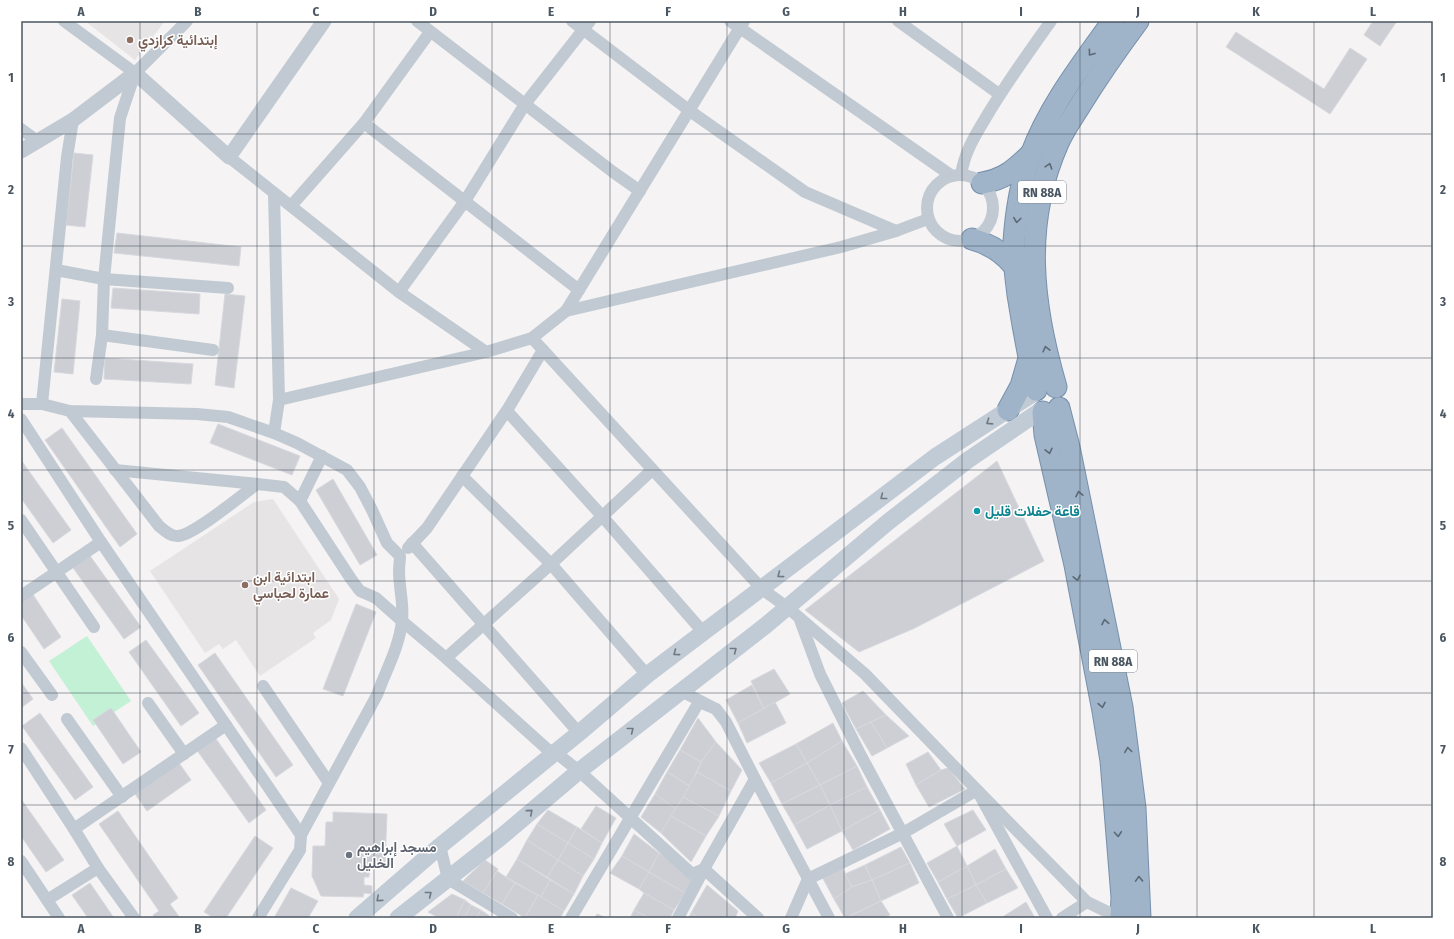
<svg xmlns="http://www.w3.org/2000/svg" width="1454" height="939" viewBox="0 0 1454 939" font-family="'Fira Sans Condensed',Vazirmatn,sans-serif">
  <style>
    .education { fill: #e6e4e5 }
    .green { fill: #c3f1d5 }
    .building { fill: #cdcfd5; stroke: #d7d9de }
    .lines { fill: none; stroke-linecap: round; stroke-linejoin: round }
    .trunk-casing { stroke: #7690ad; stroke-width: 23 }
    .minor { stroke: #c1cad2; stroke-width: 12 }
    .tertiary { stroke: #c1cad2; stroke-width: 15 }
    .secondary { stroke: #c1cbd6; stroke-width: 17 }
    .trunk { stroke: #9fb4c9; stroke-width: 21 }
    .oneway { stroke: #5b6976 }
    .oneway2 { stroke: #6e7984 }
    .grid { fill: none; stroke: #4a5661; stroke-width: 1; stroke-opacity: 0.55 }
    .education-dot { fill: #8d6e63; stroke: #fff; stroke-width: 1.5 }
    .culture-dot { fill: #0f9aa8; stroke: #fff; stroke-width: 1.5 }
    .worship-dot { fill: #6b7280; stroke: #fff; stroke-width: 1.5 }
    .labels { text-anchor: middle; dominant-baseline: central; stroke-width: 3; stroke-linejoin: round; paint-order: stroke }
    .shield { fill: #fff; stroke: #808990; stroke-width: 1 }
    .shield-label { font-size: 13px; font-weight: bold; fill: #4a5661 }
    .education-label { font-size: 14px; font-weight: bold; fill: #785e54; stroke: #fff; text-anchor: start }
    .culture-label { font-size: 14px; font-weight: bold; fill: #0d838f; stroke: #fff; text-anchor: start }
    .worship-label { font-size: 14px; font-weight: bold; fill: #5b616d; stroke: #fff; text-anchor: start }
    .neatline { fill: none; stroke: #4a5661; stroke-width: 1.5 }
    .grid-label { font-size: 13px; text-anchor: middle; font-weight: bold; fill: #4a5661 }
  </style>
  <rect width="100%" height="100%" fill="#f5f3f3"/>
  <g class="education">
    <polygon points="85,21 165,21 135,60"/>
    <polygon points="273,499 339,599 331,620 313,633 316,638 260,676 236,640 223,649 219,644 205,653 150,571 254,502"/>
  </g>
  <polygon class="green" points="87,636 131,701 93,726 49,661"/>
  <g class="building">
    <polygon points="1373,21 1397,21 1380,46 1364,35"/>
    <polygon points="1236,32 1324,89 1350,48 1367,59 1330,114 1226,47"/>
    <polygon points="74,153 93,155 85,227 66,225"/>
    <polygon points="117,233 241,247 239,266 114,253"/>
    <polygon points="113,288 200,294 199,314 111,308"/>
    <polygon points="225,294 245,296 234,388 215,385"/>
    <polygon points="62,299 80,301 73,374 54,372"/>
    <polygon points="105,358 193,364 191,384 104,379"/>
    <polygon points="218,424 300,456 292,475 210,443"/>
    <polygon points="62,428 137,534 120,547 45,440"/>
    <polygon points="21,460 71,530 53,543 21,498"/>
    <polygon points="997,461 1044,561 915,628 859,652 805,610"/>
    <polygon points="333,479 377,555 360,565 316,490"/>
    <polygon points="88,553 141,627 124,639 71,565"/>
    <polygon points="32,593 61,637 44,649 21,615 21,601"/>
    <polygon points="356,604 376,612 343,696 323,689"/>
    <polygon points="146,640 199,713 181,726 129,652"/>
    <polygon points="215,653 293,765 276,777 198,665"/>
    <polygon points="774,669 790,694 764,709 751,681"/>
    <polygon points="21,682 33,699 21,708"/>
    <polygon points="752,685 764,709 738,723 726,700"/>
    <polygon points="863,691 886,715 856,729 842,703"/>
    <polygon points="775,702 786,723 747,743 738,723"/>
    <polygon points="111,708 141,752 123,764 93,720"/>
    <polygon points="40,713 93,787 75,800 22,726"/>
    <polygon points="886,715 909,736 887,748 871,722"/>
    <polygon points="698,718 716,742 701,762 680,750"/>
    <polygon points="871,722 887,748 872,756 856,729"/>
    <polygon points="833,723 842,741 807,763 796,744"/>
    <polygon points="214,736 266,810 249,823 196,749"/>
    <polygon points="842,741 857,766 820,785 807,763"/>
    <polygon points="716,742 742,770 731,791 697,772 701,762"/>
    <polygon points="796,744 807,763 771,783 759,763"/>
    <polygon points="680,750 701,762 690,786 667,772"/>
    <polygon points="928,752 941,770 916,785 906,764"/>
    <polygon points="179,763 191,780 147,811 135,794"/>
    <polygon points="807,763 820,785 782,804 771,783"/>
    <polygon points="857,766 867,787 830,805 820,785"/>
    <polygon points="948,768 965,789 929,807 916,785 941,770"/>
    <polygon points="667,772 690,786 676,809 655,794"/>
    <polygon points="697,772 731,791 719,816 683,797"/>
    <polygon points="820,785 830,805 794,825 782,804"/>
    <polygon points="867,787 880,810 842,831 830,805"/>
    <polygon points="655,794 676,809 661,833 641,817"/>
    <polygon points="683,797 719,816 706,836 671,816"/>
    <polygon points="21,799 64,860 46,872 21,836"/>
    <polygon points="830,805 842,831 807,849 794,825"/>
    <polygon points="596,806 616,818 602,843 581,829"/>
    <polygon points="548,810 577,827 568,843 537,824"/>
    <polygon points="880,810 890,829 853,850 842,831"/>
    <polygon points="973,810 986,830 957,846 944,824"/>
    <polygon points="118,811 178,898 170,904 180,918 155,918 153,915 159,911 99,824"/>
    <polygon points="333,812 387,814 385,864 370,864 369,877 364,877 364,885 372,886 372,894 364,893 363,897 321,896 312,876 313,846 325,846 326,822 333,822"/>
    <polygon points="671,816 706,836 691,862 661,833"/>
    <polygon points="537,824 568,843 558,860 527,840"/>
    <polygon points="577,827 602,843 594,859 568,843"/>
    <polygon points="634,834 659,853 649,872 622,856"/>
    <polygon points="255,836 273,848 226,918 214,918 204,912"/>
    <polygon points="527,840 558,860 547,877 517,859"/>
    <polygon points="568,843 594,859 583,876 558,860"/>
    <polygon points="957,846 967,866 938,882 927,863"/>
    <polygon points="901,847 910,863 872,880 865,865"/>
    <polygon points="995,849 1006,869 976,885 967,866"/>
    <polygon points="659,853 675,863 692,880 685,893 649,872"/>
    <polygon points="622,856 649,872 639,889 610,873"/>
    <polygon points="517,859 550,880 541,897 506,877"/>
    <polygon points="485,860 498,869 483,893 463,881"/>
    <polygon points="558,860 583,876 574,894 547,877"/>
    <polygon points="910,863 919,883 881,901 872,880"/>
    <polygon points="841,865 852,887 834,899 821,875"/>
    <polygon points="865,865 872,880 852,887 845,874"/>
    <polygon points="967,866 976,885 947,899 938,882"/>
    <polygon points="1006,869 1018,888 987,903 976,885"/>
    <polygon points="497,871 515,883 502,904 483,893"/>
    <polygon points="649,872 685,893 674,910 644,893 639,889"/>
    <polygon points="550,880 574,894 564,911 541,897"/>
    <polygon points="872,880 881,901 845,918 834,899 852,887"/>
    <polygon points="90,883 114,918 88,918 72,895"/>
    <polygon points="515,883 538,895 525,918 502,904"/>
    <polygon points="707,885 738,911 735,918 699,918 691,913"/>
    <polygon points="976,885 987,903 958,918 947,899"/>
    <polygon points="291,888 318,901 308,918 274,918"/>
    <polygon points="644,893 674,910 670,918 649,918 634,910"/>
    <polygon points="452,894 465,900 456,918 439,918 428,912"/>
    <polygon points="538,895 564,911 560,918 525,918"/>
    <polygon points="465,900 471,905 464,918 456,918"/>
    <polygon points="881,901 890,915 883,918 846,918"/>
    <polygon points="1026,902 1035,918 1001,918"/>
    <polygon points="471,905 481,910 476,918 464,918"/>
    <polygon points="481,910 491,917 491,918 476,918"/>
    <polygon points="634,910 649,918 630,918"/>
    <polygon points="691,913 699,918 689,918"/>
    <polygon points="597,914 606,918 595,918"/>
  </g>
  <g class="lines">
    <defs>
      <g id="trunk">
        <path d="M982,183C1005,179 1014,170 1030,155"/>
        <path d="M972,239C990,244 1003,252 1014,266"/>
        <path d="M1056,387C1032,305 1022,224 1058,143C1064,129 1073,117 1081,104C1099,75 1118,48 1138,21"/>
        <path d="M1036,390C1029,359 1023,327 1018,295C1016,277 1013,259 1014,241C1016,213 1021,181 1031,155C1049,106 1083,63 1113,21"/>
        <polyline points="1059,408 1069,447 1122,707 1135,808 1140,918"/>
        <polyline points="1008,410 1021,386 1028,362"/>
        <polyline points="1043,412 1045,435 1075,565 1103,711 1111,761 1122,897 1121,918"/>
      </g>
    </defs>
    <use href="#trunk" class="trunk-casing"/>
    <g class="minor">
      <polyline points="64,21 135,73"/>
      <polyline points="417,21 613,172 640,191"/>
      <polyline points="572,21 690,111 805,192 896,231"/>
      <polyline points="730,21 952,176"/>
      <polyline points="898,21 999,94"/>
      <polyline points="364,123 579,290"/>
      <polyline points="21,129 39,142"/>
      <polyline points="229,157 399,292 486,352 532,338 566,311 841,247 896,231 928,219"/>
      <circle cx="960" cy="208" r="33"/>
      <path d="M961,175C964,154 974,137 985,119C1005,85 1028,53 1051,21"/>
      <polyline points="274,193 279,400 486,352"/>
      <polyline points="291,206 364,123 430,32"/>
      <polyline points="56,270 104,279 228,288"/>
      <polyline points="399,292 465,201 525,104 590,21"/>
      <polyline points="566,311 744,21"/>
      <polyline points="102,335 213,350"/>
      <polyline points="532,338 762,589 787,607 865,674 977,790 1087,902 1120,918"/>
      <polyline points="96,379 102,335 104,279 120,118 135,73 187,21"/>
      <path d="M21,404H42L70,411L197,414L228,417L274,433L297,443L347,470L360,487L372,510L387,543L400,556C400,561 399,566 399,571C399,588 404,604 402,621C399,648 386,670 377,695L301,835L300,850L258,918"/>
      <polyline points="42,404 67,157 73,120"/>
      <path d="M70,411L159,526C164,530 171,537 178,536C194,535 242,495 257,484L284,487L300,501L351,579L360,591L376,598L402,621L446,658L547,749L555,752L579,771L692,874L704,869L758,918"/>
      <polyline points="507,411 602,516 703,632"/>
      <polyline points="21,419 101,542 301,835"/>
      <polyline points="274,433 279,400"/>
      <polyline points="115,470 257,484"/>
      <polyline points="462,476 551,564 647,675"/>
      <polyline points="300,501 322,456"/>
      <polyline points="21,520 94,627"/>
      <polyline points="412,543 579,733"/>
      <polyline points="408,548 427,528 509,407 543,350"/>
      <polyline points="21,596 101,542"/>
      <polyline points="800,620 820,674 859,752 948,918"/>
      <polyline points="21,652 52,695"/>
      <polyline points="446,658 551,564 652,470"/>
      <polyline points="263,686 329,783"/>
      <polyline points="148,703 184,754"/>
      <polyline points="716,709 726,722 755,779 829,918"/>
      <polyline points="67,719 122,797"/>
      <polyline points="21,748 74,829 98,868 134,918"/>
      <polyline points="74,829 226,725"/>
      <polyline points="440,846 448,879 512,918"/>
      <polyline points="21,861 59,918"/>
      <polyline points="47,900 98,868"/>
      <polyline points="571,918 699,702 716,709 681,691"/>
      <polyline points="678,918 704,869 755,779"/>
      <polyline points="791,918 808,879 903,833 977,790 1047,918"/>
      <polyline points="1062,918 1087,902"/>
    </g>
    <polyline class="tertiary" points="21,151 73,120 135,73 229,157 324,21"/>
    <g class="secondary">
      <polyline points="357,918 440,846 579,733 647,675 935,457 1034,393"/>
      <polyline points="398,918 501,837 579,771 765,626 888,522 968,460 1040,411"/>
    </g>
    <use href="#trunk" class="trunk"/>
  </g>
  <defs><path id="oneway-chevron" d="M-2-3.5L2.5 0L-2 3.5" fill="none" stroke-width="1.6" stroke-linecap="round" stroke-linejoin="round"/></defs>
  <g class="oneway">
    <use href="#oneway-chevron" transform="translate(1091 53) rotate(126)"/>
    <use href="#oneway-chevron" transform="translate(1049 166) rotate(-72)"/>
    <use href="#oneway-chevron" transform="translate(1017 220) rotate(97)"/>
    <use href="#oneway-chevron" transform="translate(1046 349) rotate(-104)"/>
    <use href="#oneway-chevron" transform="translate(1049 451) rotate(77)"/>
    <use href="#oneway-chevron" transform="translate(1079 494) rotate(-102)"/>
    <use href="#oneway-chevron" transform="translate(1077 578) rotate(78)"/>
    <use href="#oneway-chevron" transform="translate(1105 622) rotate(-101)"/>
    <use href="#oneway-chevron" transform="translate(1102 705) rotate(80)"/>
    <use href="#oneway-chevron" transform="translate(1128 750) rotate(-98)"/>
    <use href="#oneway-chevron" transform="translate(1118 834) rotate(86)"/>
    <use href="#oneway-chevron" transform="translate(1139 879) rotate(-92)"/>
  </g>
  <g class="oneway2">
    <use href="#oneway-chevron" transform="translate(989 422) rotate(147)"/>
    <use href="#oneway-chevron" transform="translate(883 497) rotate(142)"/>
    <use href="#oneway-chevron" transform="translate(780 575) rotate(143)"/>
    <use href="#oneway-chevron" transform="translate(734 650) rotate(-38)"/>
    <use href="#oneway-chevron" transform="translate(676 653) rotate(143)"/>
    <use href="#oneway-chevron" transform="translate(631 730) rotate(-38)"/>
    <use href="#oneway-chevron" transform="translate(530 812) rotate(-40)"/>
    <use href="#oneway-chevron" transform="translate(429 894) rotate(-38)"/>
    <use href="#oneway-chevron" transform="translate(379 899) rotate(139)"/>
  </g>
  <path class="grid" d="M140,21V918M257,21V918M374,21V918M492,21V918M610,21V918M727,21V918M844,21V918M962,21V918M1080,21V918M1197,21V918M1314,21V918M21,134H1433M21,246H1433M21,358H1433M21,470H1433M21,581H1433M21,693H1433M21,805H1433"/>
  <g class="education-dot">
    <circle cx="130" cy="40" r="4"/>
    <circle cx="245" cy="585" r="4"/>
  </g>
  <circle class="culture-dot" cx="977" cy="511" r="4"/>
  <circle class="worship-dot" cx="349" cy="855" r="4"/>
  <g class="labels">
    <g class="shield">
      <rect x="1018" y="181" width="48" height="22" rx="3"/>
      <rect x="1089" y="650" width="48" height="22" rx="3"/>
    </g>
    <g class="shield-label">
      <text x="1042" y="192">RN 88A</text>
      <text x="1113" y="661">RN 88A</text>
    </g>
    <g class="education-label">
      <text x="138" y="40">إبتدائية كرازدي</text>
      <text x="253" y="577">ابتدائية ابن<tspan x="253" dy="16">عمارة لحباسي</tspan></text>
    </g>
    <g class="culture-label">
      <text x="985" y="511">قاعة حفلات قليل</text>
    </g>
    <g class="worship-label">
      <text x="357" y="847">مسجد إبراهيم<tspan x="357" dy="16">الخليل</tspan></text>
    </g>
  </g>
  <rect width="1454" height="939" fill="none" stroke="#ffffff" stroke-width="44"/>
  <rect x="22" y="22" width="1410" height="895" class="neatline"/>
  <g class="grid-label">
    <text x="81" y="16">A</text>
    <text x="198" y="16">B</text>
    <text x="316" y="16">C</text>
    <text x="433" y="16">D</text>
    <text x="551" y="16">E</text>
    <text x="668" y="16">F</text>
    <text x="786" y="16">G</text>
    <text x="903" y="16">H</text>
    <text x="1021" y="16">I</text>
    <text x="1138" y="16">J</text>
    <text x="1256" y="16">K</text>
    <text x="1373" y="16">L</text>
    <text x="11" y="82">1</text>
    <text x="1443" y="82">1</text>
    <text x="11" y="194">2</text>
    <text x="1443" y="194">2</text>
    <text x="11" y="306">3</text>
    <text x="1443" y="306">3</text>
    <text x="11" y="418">4</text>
    <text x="1443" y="418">4</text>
    <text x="11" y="530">5</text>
    <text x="1443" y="530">5</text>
    <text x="11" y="642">6</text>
    <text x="1443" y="642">6</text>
    <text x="11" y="754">7</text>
    <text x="1443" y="754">7</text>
    <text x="11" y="866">8</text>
    <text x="1443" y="866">8</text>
    <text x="81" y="933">A</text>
    <text x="198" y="933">B</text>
    <text x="316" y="933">C</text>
    <text x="433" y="933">D</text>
    <text x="551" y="933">E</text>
    <text x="668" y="933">F</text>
    <text x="786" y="933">G</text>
    <text x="903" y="933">H</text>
    <text x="1021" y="933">I</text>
    <text x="1138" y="933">J</text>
    <text x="1256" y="933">K</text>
    <text x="1373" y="933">L</text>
  </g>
</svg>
